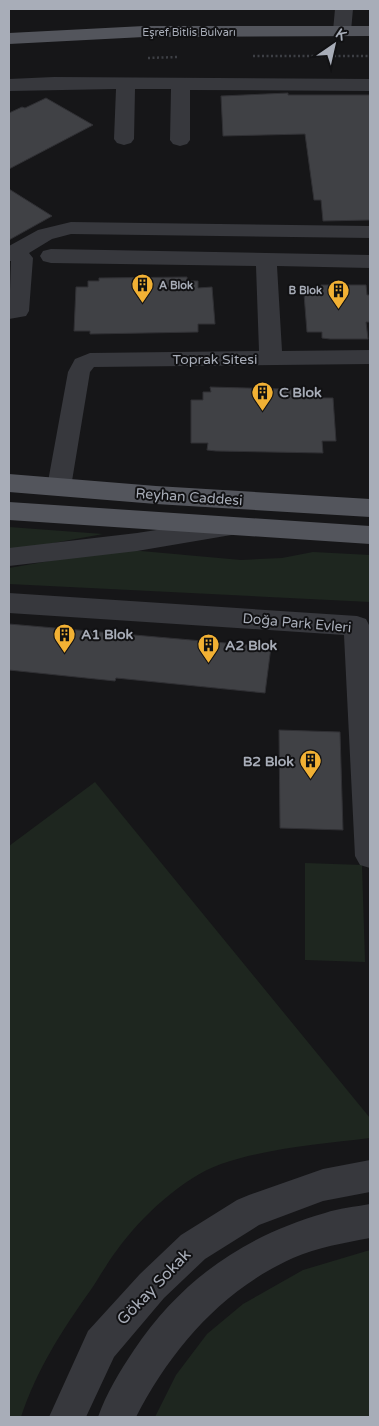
<svg xmlns="http://www.w3.org/2000/svg" width="379" height="1426" viewBox="0 0 379 1426" font-family="'Varela Round',sans-serif">
  <style>
    .green { fill: #1e261f }
    .building { fill: #404145; stroke: #303034 }
    .lines { fill: none; stroke-linecap: round; stroke-linejoin: round }
    .path { stroke: #3d3f44; stroke-width: 2.5; stroke-dasharray: 2 2.5; stroke-linecap: butt }
    .minor { fill: #37383d; fill-rule: evenodd }
    .major { fill: #53555c; fill-rule: evenodd }
    .labels { text-anchor: middle; dominant-baseline: central; stroke-width: 4; stroke-linejoin: round; paint-order: stroke }
    .far-street-label { font-size: 11px; fill: #a8adb8; stroke: #111113 }
    .far-poi-label { font-size: 11px; font-weight: bold; fill: #a8adb8; stroke: #111113; text-anchor: start }
    .street-label { font-size: 14px; fill: #a8adb8; stroke: #111113 }
    .poi-label { font-size: 14px; font-weight: bold; fill: #a8adb8; stroke: #111113; text-anchor: start }
    .near-street-label { font-size: 16px; fill: #a8adb8; stroke: #111113 }
  </style>
  <rect width="100%" height="100%" fill="#161618"/>
  <g class="green">
    <polygon points="9,527 103,534 9,551"/>
    <polygon points="119,549 241,560 282,558 313,552 370,555 370,602 9,584 9,568"/>
    <path d="M95,782L370,1118V1138C322,1144 267,1148 221,1164C182,1178 141,1217 117,1250C107,1263 99,1278 90,1291C62,1330 36,1371 21,1417H9V846Z"/>
    <polygon points="305,863 362,865 365,962 305,960"/>
    <polygon points="370,1250 370,1417 155,1417 176,1375 207,1334 243,1304 303,1270"/>
  </g>
  <g class="building">
    <polygon points="288,93 288,95 370,95 370,220 323,221 321,200 314,200 305,134 223,136 221,96"/>
    <polygon points="46,98 93,125 9,169 9,113 22,107 25,108"/>
    <polygon points="9,189 52,216 9,240"/>
    <polygon points="187,277 187,281 198,281 198,288 212,287 215,324 198,324 198,332 90,334 90,331 74,331 76,287 88,287 88,281 99,281 99,278"/>
    <polygon points="321,285 366,285 367,295 370,295 370,322 366,322 368,339 330,339 322,338 322,332 307,332 304,294 315,294 314,287 322,287"/>
    <polygon points="210,387 319,390 320,398 333,398 336,441 322,441 323,453 216,451 207,450 208,443 191,443 191,400 203,400 203,392 211,392"/>
    <polygon points="9,624 271,647 265,693 116,678 115,681 9,670"/>
    <polygon points="279,730 340,732 343,830 280,828"/>
  </g>
  <g class="lines">
    <g class="path">
      <polyline points="253,56 370,56"/>
      <polyline points="148,58 177,57"/>
    </g>
    <g class="minor">
      <polygon points="335,9 353,9 351,31 348,35 342,36 336,35 333,31"/>
      <polygon points="54,77 370,79 370,91 190,90 190,140 187,144 180,146 173,144 170,140 171,89 135,89 134,139 131,143 124,145 117,143 114,139 116,89 9,91 9,79"/>
      <polygon points="71,222 370,226 370,238 71,234 52,239 29,253 33,258 29,311 26,316 9,319 11,261 9,261 9,246 38,230"/>
      <polygon points="51,249 370,255 370,268 277,266 282,351 370,350 370,364 94,367 90,372 71,487 68,493 59,496 50,493 47,487 68,372 75,359 90,353 259,351 256,266 51,263 43,261 40,256 43,251"/>
      <polygon points="234,518 243,521 246,527 243,533 137,551 9,566 9,548 137,533"/>
      <polygon points="9,593 357,616 366,619 370,627 370,868 360,865 355,856 344,635 9,613"/>
      <polygon points="370,1160 370,1192 323,1201 259,1225 205,1259 164,1298 114,1357 86,1417 49,1417 88,1331 140,1274 181,1235 237,1200 249,1195 323,1169"/>
      <path d="M370,1204V1238C344,1243 318,1247 293,1258C222,1290 171,1349 136,1417H98C106,1394 120,1371 134,1350C181,1280 244,1236 325,1213C339,1208 355,1207 370,1204Z"/>
    </g>
    <g class="major">
      <polygon points="144,26 370,26 370,36 144,37 9,44 9,33"/>
      <polygon points="9,474 156,486 370,499 370,517 156,504 9,492"/>
      <polygon points="9,502 370,526 370,544 9,520"/>
    </g>
  </g>
  <defs>
    <symbol id="building-pin" viewBox="-11 -11 22 30"><path d="M0 17L-7.5 6A9.5 9.5 0 1 1 7.5 6Z" fill="#f2b134" stroke="#111113"/><path d="M-4-6H4V6H1V3H-1V6H-4ZM-2.5-4.3h1.7v1.8h-1.7ZM.8-4.3h1.7v1.8H.8ZM-2.5-1h1.7V.8h-1.7ZM.8-1h1.7V.8H.8Z" fill="#111"/></symbol>
  </defs>
  <g fill-rule="evenodd">
    <use href="#building-pin" x="130" y="272" width="25" height="34"/>
    <use href="#building-pin" x="326" y="278" width="25" height="34"/>
    <use href="#building-pin" x="250" y="380" width="25" height="34"/>
    <use href="#building-pin" x="52" y="622" width="25" height="34"/>
    <use href="#building-pin" x="196" y="632" width="25" height="34"/>
    <use href="#building-pin" x="298" y="748" width="25" height="34"/>
  </g>
  <g class="labels">
    <g class="far-street-label">
      <text x="189" y="32">Eşref Bitlis Bulvarı</text>
    </g>
    <g class="far-poi-label">
      <text x="159" y="285">A Blok</text>
      <text x="322" y="290" text-anchor="end">B Blok</text>
    </g>
    <g class="street-label">
      <text x="215" y="359">Toprak Sitesi</text>
      <text transform="translate(189 497) rotate(4)">Reyhan Caddesi</text>
      <text transform="translate(297 623) rotate(5)">Doğa Park Evleri</text>
    </g>
    <g class="poi-label">
      <text x="279" y="392">C Blok</text>
      <text x="81" y="634">A1 Blok</text>
      <text x="225" y="645">A2 Blok</text>
      <text x="294" y="761" text-anchor="end">B2 Blok</text>
    </g>
    <g class="near-street-label">
      <text transform="translate(154 1287) rotate(-46)">Gökay Sokak</text>
    </g>
  </g>
  <rect width="379" height="1426" fill="none" stroke="#a8adb8" stroke-width="20"/>
  <g transform="translate(334 45) rotate(34)" stroke="#111113" stroke-width="4" paint-order="stroke">
  <path d="M0-4L9 19L0 12L-9 19Z" fill="#a8adb8"/>
  <text y="-8" font-size="14" font-weight="bold" text-anchor="middle" fill="#a8adb8">K</text>
  </g>
</svg>
